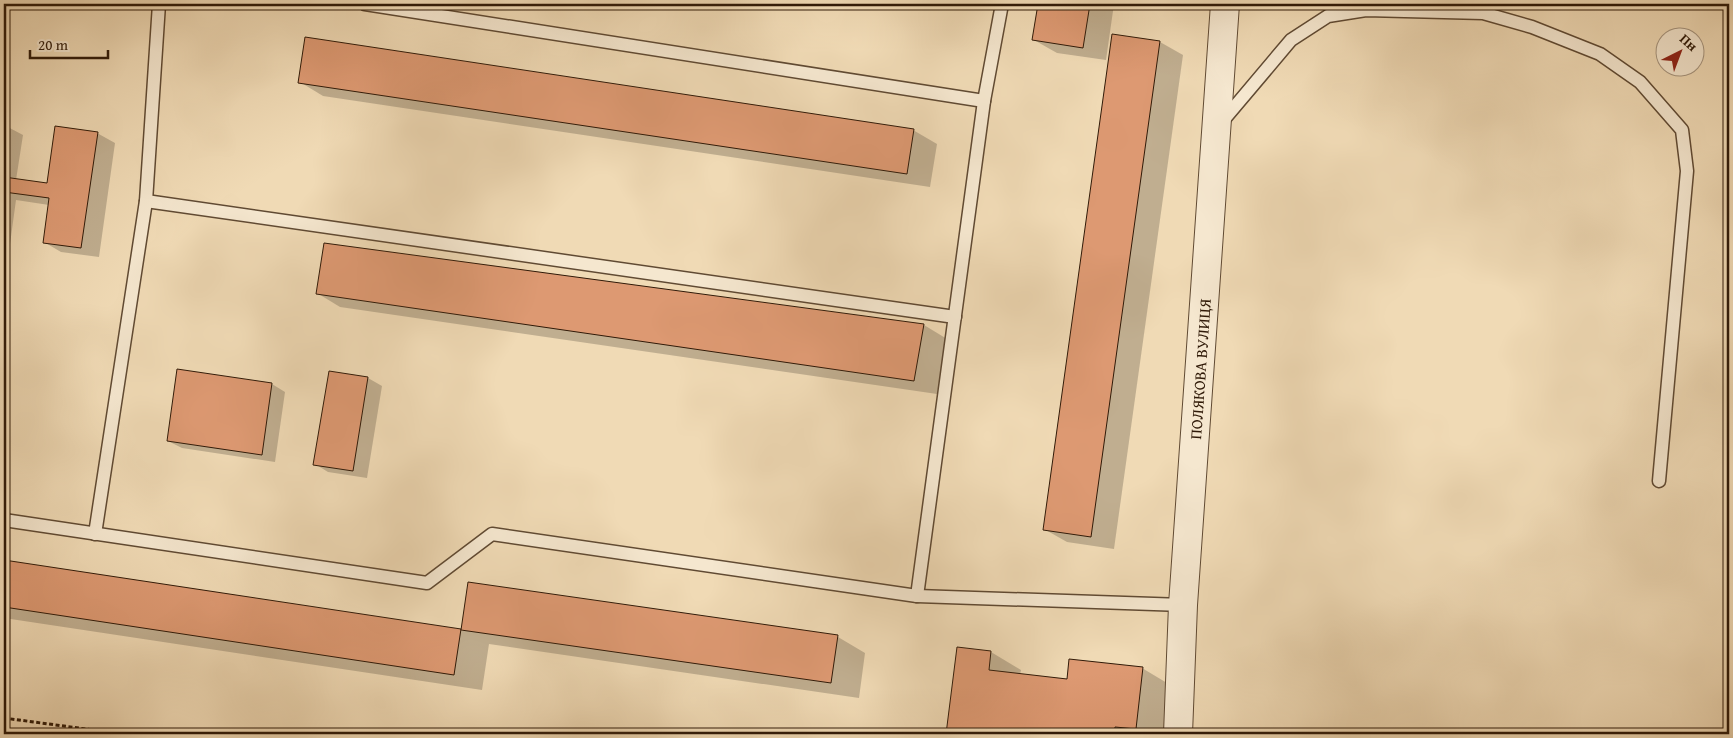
<svg xmlns="http://www.w3.org/2000/svg" width="1733" height="738" viewBox="0 0 1733 738" font-family="'Gentium Book Plus',serif">
  <style>
    .shadow { fill: #0003 }
    .building { fill: #dd9972; stroke: #301a08 }
    .lines { fill: none; stroke-linecap: round; stroke-linejoin: round }
    .service-casing { stroke: #604a33; stroke-width: 15 }
    .tertiary-casing { stroke: #604a33; stroke-width: 30 }
    .path { stroke: #301a08; stroke-width: 3; stroke-dasharray: 4 2.5; stroke-linecap: butt }
    .service { stroke: #f5e7cf; stroke-width: 12 }
    .tertiary { stroke: #f5e7cf; stroke-width: 28 }
    .labels { text-anchor: middle; dominant-baseline: central; stroke-width: 4.5; stroke-linejoin: round; paint-order: stroke }
    .street-label { font-size: 16px; fill: #301a08; stroke: #f5e7cf }
  </style>
  <rect width="100%" height="100%" fill="#f0dab5"/>
  <filter id="stains"><feTurbulence type="fractalNoise" baseFrequency=".004" numOctaves="4"/><feColorMatrix values="0 0 0 0 .2 0 0 0 0 .09 0 0 0 0 .02 0 0 0 .5 -.17"/></filter>
  <radialGradient id="worn" r=".72"><stop offset=".6" stop-color="#630" stop-opacity="0"/><stop offset="1" stop-color="#630" stop-opacity=".3"/></radialGradient>
  <g class="shadow">
    <polygon points="1039,4 1114,4 1106,60 1057,53 1034,40"/>
    <polygon points="1160,42 1183,55 1114,549 1067,542 1044,529"/>
    <polygon points="300,82 913,130 937,144 930,187 323,96"/>
    <polygon points="4,125 23,135 16,180 48,185 97,133 115,143 99,257 61,252 44,242 49,205 16,200 4,288"/>
    <polygon points="317,293 924,325 947,339 937,394 340,307"/>
    <polygon points="330,372 368,378 382,386 367,478 328,472 315,464"/>
    <polygon points="272,384 285,392 275,462 182,448 168,441"/>
    <polygon points="4,561 463,631 469,583 838,637 865,653 859,698 489,644 482,690 4,618"/>
    <polygon points="958,649 991,652 1021,670 1020,675 1068,680 1142,668 1172,686 1167,734 948,734"/>
  </g>
  <g class="building">
    <polygon points="1038,4 1090,4 1083,48 1032,40"/>
    <polygon points="1112,34 1160,41 1091,537 1043,530"/>
    <polygon points="305,37 914,129 907,174 298,83"/>
    <polygon points="55,126 98,132 81,248 43,243 49,198 4,192 4,177 47,183"/>
    <polygon points="324,243 924,324 914,381 316,294"/>
    <polygon points="177,369 272,383 262,455 167,441"/>
    <polygon points="329,371 368,377 353,471 313,465"/>
    <polygon points="4,560 461,629 454,675 4,607"/>
    <polygon points="468,582 838,635 831,683 461,630"/>
    <polygon points="957,647 991,651 989,670 1067,679 1069,659 1143,667 1136,729 1115,727 1114,734 946,734"/>
  </g>
  <g class="lines">
    <defs>
      <g id="service">
        <polyline points="365,4 984,101"/>
        <polyline points="1221,123 1291,40 1328,16 1366,10 1483,13 1532,27 1600,54 1640,82 1682,130 1687,171 1659,481"/>
        <polyline points="146,201 955,317"/>
        <polyline points="4,520 427,583 492,534 917,596 1183,605"/>
        <polyline points="95,534 146,201 159,4"/>
        <polyline points="917,596 984,101 1002,4"/>
      </g>
      <polyline id="tertiary" points="1178,734 1183,605 1225,4"/>
    </defs>
    <use href="#service" class="service-casing"/>
    <use href="#tertiary" class="tertiary-casing"/>
    <polyline class="path" points="4,718 123,734"/>
    <use href="#service" class="service"/>
    <use href="#tertiary" class="tertiary"/>
  </g>
  <g class="labels">
    <g class="street-label">
      <text transform="translate(1200 369) rotate(-86)">ПОЛЯКОВА ВУЛИЦЯ</text>
    </g>
  </g>
  <rect width="1733" height="738" fill="none" stroke="#f0dab5" stroke-width="20"/>
  <rect x="5" y="5" width="1723" height="728" fill="none" stroke="#301a08" stroke-width="2.5"/>
  <rect x="10" y="10" width="1713" height="718" fill="none" stroke="#301a08"/>
  <g transform="translate(1680 52) rotate(42)"><circle r="24" fill="#f5e7cf" stroke="#a6957f"/>
  <path d="M0-4L9 19L0 12L-9 19Z" fill="#8f2418"/>
  <text y="-8" font-size="14" font-weight="bold" text-anchor="middle" fill="#301a08">Пн</text>
  </g>
  <path d="M30 50v8h78v-8" fill="none" stroke="#301a08" stroke-width="2.5"/>
  <text x="38" y="50" font-size="15" fill="#301a08" stroke="#f5e7cf" stroke-width="4" paint-order="stroke">20 m</text>
  <rect width="100%" height="100%" filter="url(#stains)"/>
  <rect width="100%" height="100%" fill="url(#worn)"/>
</svg>
